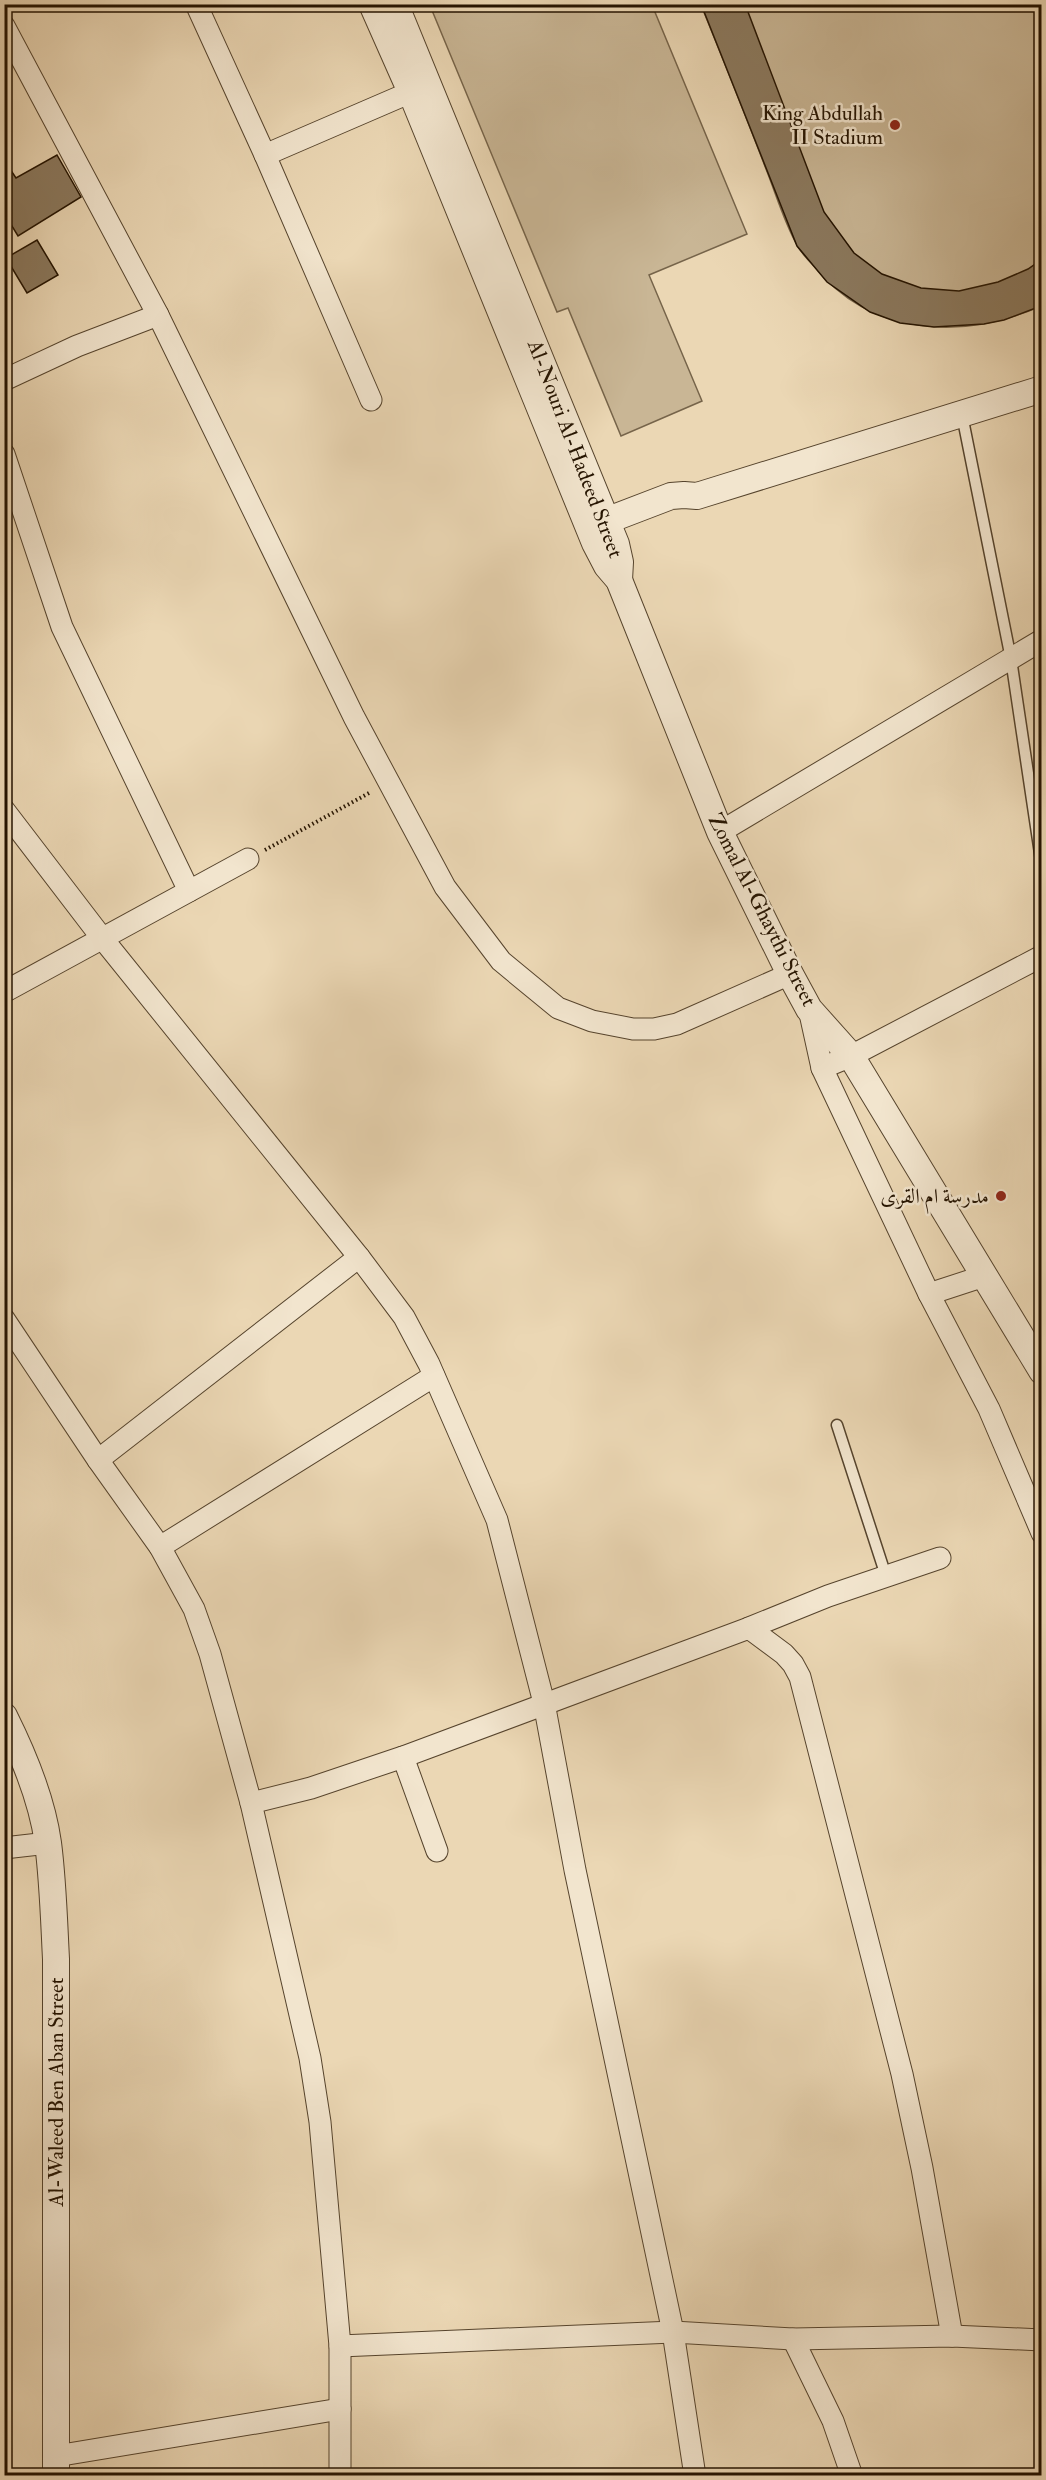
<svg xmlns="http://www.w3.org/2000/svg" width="1046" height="2480" viewBox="0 0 1046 2480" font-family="'IM FELL Double Pica',Amiri,serif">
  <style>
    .green { fill: #c9b695; stroke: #76644a; stroke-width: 1.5 }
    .building { fill: #8b795e; stroke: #241300; stroke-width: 1.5 }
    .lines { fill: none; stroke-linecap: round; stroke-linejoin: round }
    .service-casing { stroke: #56442d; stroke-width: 13 }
    .minor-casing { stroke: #56442d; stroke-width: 23 }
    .tertiary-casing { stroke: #56442d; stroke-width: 28 }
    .path { stroke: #241300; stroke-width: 4; stroke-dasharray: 1.5 3; stroke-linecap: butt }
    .service { stroke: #f2e5ce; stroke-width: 10 }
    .minor { stroke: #f2e5ce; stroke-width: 21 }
    .tertiary { stroke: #f2e5ce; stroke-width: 26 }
    .poi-dot { fill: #8f2418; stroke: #f2e5ce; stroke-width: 2 }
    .labels { text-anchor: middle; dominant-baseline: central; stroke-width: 5; stroke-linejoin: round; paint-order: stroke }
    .poi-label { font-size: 21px; fill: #241300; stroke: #f2e5ce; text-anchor: end }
    .street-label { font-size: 21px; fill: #241300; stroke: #f2e5ce }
  </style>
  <rect width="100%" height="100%" fill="#ebd7b4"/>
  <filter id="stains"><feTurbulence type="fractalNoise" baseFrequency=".00333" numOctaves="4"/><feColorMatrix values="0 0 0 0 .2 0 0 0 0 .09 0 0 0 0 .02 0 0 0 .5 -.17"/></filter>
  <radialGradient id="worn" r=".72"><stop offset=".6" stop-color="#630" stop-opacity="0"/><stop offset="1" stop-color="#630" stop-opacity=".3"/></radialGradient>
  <g class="green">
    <polygon points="439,5 652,5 747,234 649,275 702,401 621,436 568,308 557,312 431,8"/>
    <path d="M701,5H1041V306C963,340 871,337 814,266C808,260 801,253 797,245C784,222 776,194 766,169C745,114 723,59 701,5Z"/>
  </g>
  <g class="building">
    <polygon points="701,4 745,4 824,212 854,253 882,274 921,288 959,291 998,282 1028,269 1041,260 1041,306 1004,320 984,324 934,327 900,323 870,312 827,282 797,246"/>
    <polygon points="57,155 81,197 18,236 4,213 4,160 16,178"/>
    <polygon points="37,240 58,275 27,293 6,258"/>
  </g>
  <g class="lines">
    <defs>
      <g id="service">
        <polyline points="962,415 1011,659 1042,867"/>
        <polyline points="837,1425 886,1576"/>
      </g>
      <g id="minor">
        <polyline points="196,4 265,155 371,400"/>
        <polyline points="4,26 158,315 354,717 445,887 501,961 558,1008 592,1021 633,1029 654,1029 677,1024 790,974"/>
        <polyline points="265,155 411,92"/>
        <polyline points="4,380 77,346 158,315"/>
        <polyline points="4,454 62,627 189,891"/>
        <polyline points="4,810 102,938 359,1257 404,1317 429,1364 497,1520 544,1703 575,1870 673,2332 695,2476"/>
        <polyline points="720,832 1042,640"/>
        <polyline points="4,992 248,859"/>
        <polyline points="809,1009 822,1068 929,1294 989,1409 1042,1533"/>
        <polyline points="822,1068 851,1056 1042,956"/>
        <polyline points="929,1294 984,1276"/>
        <polyline points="4,1319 98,1460 160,1547 194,1609 210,1654 251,1803 310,2058 320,2122 340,2346 340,2476"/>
        <polyline points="98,1460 359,1257"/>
        <polyline points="160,1547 434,1376"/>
        <polyline points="749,1628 828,1596 940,1558"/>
        <polyline points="403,1757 437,1851"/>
        <polyline points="251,1803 311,1788 403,1757 749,1628 784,1654 793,1664 800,1677 902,2074 922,2168 952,2336"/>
        <polyline points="4,1848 48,1843"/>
        <polyline points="793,2339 833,2421 852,2476"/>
        <polyline points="340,2346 673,2332 793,2339 952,2336 1042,2340"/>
        <polyline points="56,2456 340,2409"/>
      </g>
      <g id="tertiary">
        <polyline points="372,4 411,92 595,543 607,566 619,580 720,832 790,974 809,1009 851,1056 1042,1371"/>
        <polyline points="395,4 616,544 620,562 619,580"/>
        <polyline points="590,527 671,496 684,495 697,496 1042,389"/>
        <path d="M4,1716C24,1756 42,1799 48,1843C53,1881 54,1921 56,1959V2476"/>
      </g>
    </defs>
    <use href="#service" class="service-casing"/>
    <use href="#minor" class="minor-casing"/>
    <use href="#tertiary" class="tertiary-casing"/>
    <polyline class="path" points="265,850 371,792"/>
    <use href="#service" class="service"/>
    <use href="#minor" class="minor"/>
    <use href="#tertiary" class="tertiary"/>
  </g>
  <g class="poi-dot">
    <circle cx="895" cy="125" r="6"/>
    <circle cx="1001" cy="1196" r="6"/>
  </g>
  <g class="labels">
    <g class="poi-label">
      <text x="883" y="113">King Abdullah<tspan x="883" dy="24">II Stadium</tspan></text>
      <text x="989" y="1196">مدرسة ام القرى</text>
    </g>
    <g class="street-label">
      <text transform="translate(575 449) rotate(69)">Al-Nouri Al-Hadeed Street</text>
      <text transform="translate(762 910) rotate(63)">Zomal Al-Ghaythi Street</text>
      <text transform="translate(56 2092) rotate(-90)">Al-Waleed Ben Aban Street</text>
    </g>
  </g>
  <rect width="1046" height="2480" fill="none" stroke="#ebd7b4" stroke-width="24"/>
  <rect x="6" y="6" width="1034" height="2468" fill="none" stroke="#241300" stroke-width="3"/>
  <rect x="12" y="12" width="1022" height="2456" fill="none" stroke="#241300" stroke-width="1.5"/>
  <rect width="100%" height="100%" filter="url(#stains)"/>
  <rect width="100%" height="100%" fill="url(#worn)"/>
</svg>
